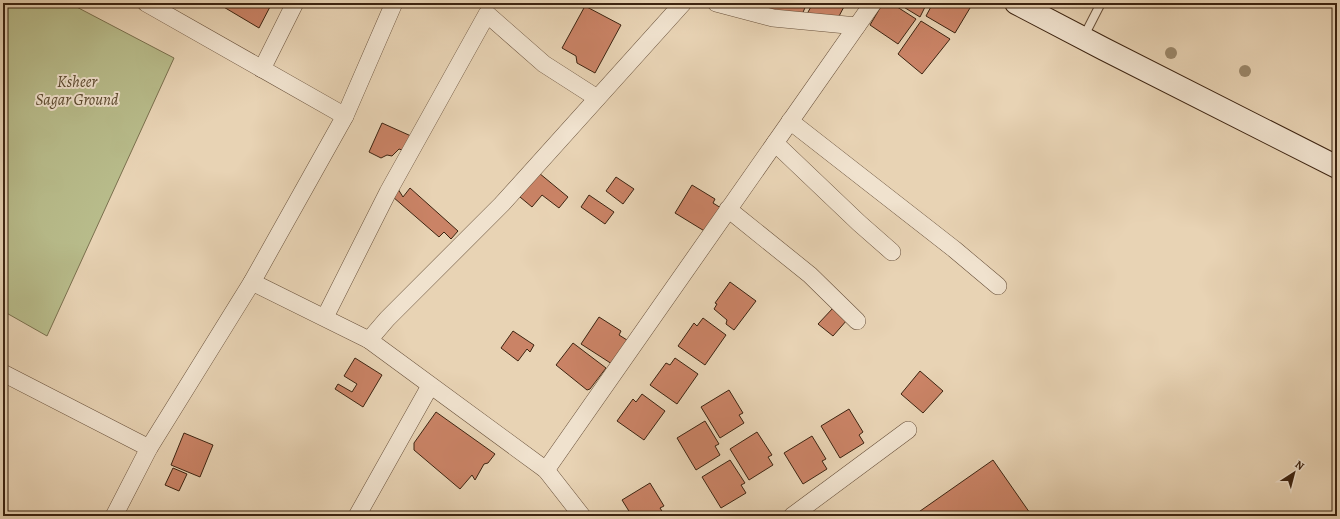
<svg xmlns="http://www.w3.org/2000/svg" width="1340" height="519" viewBox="0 0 1340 519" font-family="Alegreya,serif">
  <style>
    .green { fill: #b8bc8b; stroke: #7a704e }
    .building { fill: #ca8366; stroke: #3d2411 }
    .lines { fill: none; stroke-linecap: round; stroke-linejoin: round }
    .lane-casing { stroke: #68503a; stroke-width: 10 }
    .street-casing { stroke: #68503a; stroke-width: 18 }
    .secondary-casing { stroke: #3d2411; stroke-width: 24 }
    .lane { stroke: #f0e2ce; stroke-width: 8 }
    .street { stroke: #f0e2ce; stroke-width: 17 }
    .secondary { stroke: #f0e2ce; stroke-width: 22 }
    .tree { fill: #9b886b }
    .labels { text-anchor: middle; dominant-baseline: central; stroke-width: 4; stroke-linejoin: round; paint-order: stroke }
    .park-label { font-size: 16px; font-style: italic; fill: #5c4a30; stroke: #f0e2ce }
  </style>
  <rect width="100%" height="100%" fill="#e8d3b4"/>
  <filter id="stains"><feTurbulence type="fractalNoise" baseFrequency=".005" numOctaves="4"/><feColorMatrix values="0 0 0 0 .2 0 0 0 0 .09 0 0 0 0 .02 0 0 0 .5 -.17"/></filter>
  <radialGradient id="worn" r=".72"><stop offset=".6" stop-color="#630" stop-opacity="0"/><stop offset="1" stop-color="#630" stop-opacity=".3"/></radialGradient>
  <polygon class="green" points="3,3 69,3 174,58 47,336 3,311"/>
  <g class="building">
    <polygon points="224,3 272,3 259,28 222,6"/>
    <polygon points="745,3 807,3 801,17"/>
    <polygon points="813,3 846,3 838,18 807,14"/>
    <polygon points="883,3 891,3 916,19 898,44 870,25"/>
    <polygon points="897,3 927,3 920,17"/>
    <polygon points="933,3 973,3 955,33 926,16"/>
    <polygon points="585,6 621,25 595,73 577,63 576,56 562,48"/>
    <polygon points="921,21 950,39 922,74 898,54"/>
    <polygon points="382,123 411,136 405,151 399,149 392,156 387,155 381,158 369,152"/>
    <polygon points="539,173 568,197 559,208 542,195 532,207 520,197"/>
    <polygon points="616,177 634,189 623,204 606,191"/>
    <polygon points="692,185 715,199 713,203 721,208 706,232 675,213"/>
    <polygon points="410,188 458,231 451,239 444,232 439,237 393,197 398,189 403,197"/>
    <polygon points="589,195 614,212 605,224 581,207"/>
    <polygon points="730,282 756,301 734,330 726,324 727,320 714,309 717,304 715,303"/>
    <polygon points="833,308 847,320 833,336 818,324"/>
    <polygon points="599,317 621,331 619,335 627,340 612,364 581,344"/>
    <polygon points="703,318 726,335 705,365 678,346 694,323 697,326"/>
    <polygon points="513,331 534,345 530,352 527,349 518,361 501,348"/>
    <polygon points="573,343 606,368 590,389 587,390 556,365"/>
    <polygon points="355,358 382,375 363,407 335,389 338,384 352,392 357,384 344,376"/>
    <polygon points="675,358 698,374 677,404 650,385 666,363 670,365"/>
    <polygon points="920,371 943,391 923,413 901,394"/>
    <polygon points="729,390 743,413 739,415 744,423 720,438 701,407"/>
    <polygon points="642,394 665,411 644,440 617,421 633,399 636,402"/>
    <polygon points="849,409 863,432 859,435 864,443 840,458 821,426"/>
    <polygon points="436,412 495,454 488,463 484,464 475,480 472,475 460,489 414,450 414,443"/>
    <polygon points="705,421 719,444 715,446 720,455 696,470 677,438"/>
    <polygon points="757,432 772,455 768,457 773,465 749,480 730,449"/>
    <polygon points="184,433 213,445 200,477 171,465"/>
    <polygon points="812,436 826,459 822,461 827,469 803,484 784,453"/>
    <polygon points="730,460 745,483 741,485 746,493 721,508 702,477"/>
    <polygon points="993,460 1032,516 913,516"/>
    <polygon points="173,468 187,474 179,491 165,485"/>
    <polygon points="650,483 664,506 660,508 665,516 632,516 622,500"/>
  </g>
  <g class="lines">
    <defs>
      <polyline id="lane" points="1083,38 1101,3"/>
      <g id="street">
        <polyline points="146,3 345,116"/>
        <polyline points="716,3 773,18 857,26"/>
        <polyline points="262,69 295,3"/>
        <polyline points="790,121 954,249 998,286"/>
        <polyline points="775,143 859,223 892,252"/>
        <polyline points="728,209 810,275 857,321"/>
        <polyline points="252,282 369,340 546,470 582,516"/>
        <polyline points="325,317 388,192 487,14 544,64 597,98"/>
        <polyline points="369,340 387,319 502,204 683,3"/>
        <polyline points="3,373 149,448"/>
        <polyline points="546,470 873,3"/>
        <polyline points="114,516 149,448 252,282 345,116 394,3"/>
        <polyline points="357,516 430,386"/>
        <polyline points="792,516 908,430"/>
      </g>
      <polyline id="secondary" points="1016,3 1104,49 1337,167"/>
    </defs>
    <use href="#lane" class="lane-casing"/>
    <use href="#street" class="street-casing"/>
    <use href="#secondary" class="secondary-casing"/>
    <use href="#lane" class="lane"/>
    <use href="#street" class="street"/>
    <use href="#secondary" class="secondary"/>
  </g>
  <g class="tree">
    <circle cx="1171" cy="53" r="6"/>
    <circle cx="1245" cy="71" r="6"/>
  </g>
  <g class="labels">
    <g class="park-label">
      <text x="77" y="82">Ksheer<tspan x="77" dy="18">Sagar Ground</tspan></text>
    </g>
  </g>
  <rect width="1340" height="519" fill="none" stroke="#e8d3b4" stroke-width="16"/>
  <rect x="4" y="4" width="1332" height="511" fill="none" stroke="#3d2411" stroke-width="2"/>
  <rect x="8" y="8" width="1324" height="503" fill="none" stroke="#3d2411"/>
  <g transform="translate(1294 473) rotate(36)" stroke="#f0e2ce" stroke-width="3" paint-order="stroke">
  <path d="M0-3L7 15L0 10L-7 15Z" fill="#3d2411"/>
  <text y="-6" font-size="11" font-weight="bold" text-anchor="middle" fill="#3d2411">N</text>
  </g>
  <rect width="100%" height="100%" filter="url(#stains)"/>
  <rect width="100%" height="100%" fill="url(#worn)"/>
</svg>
